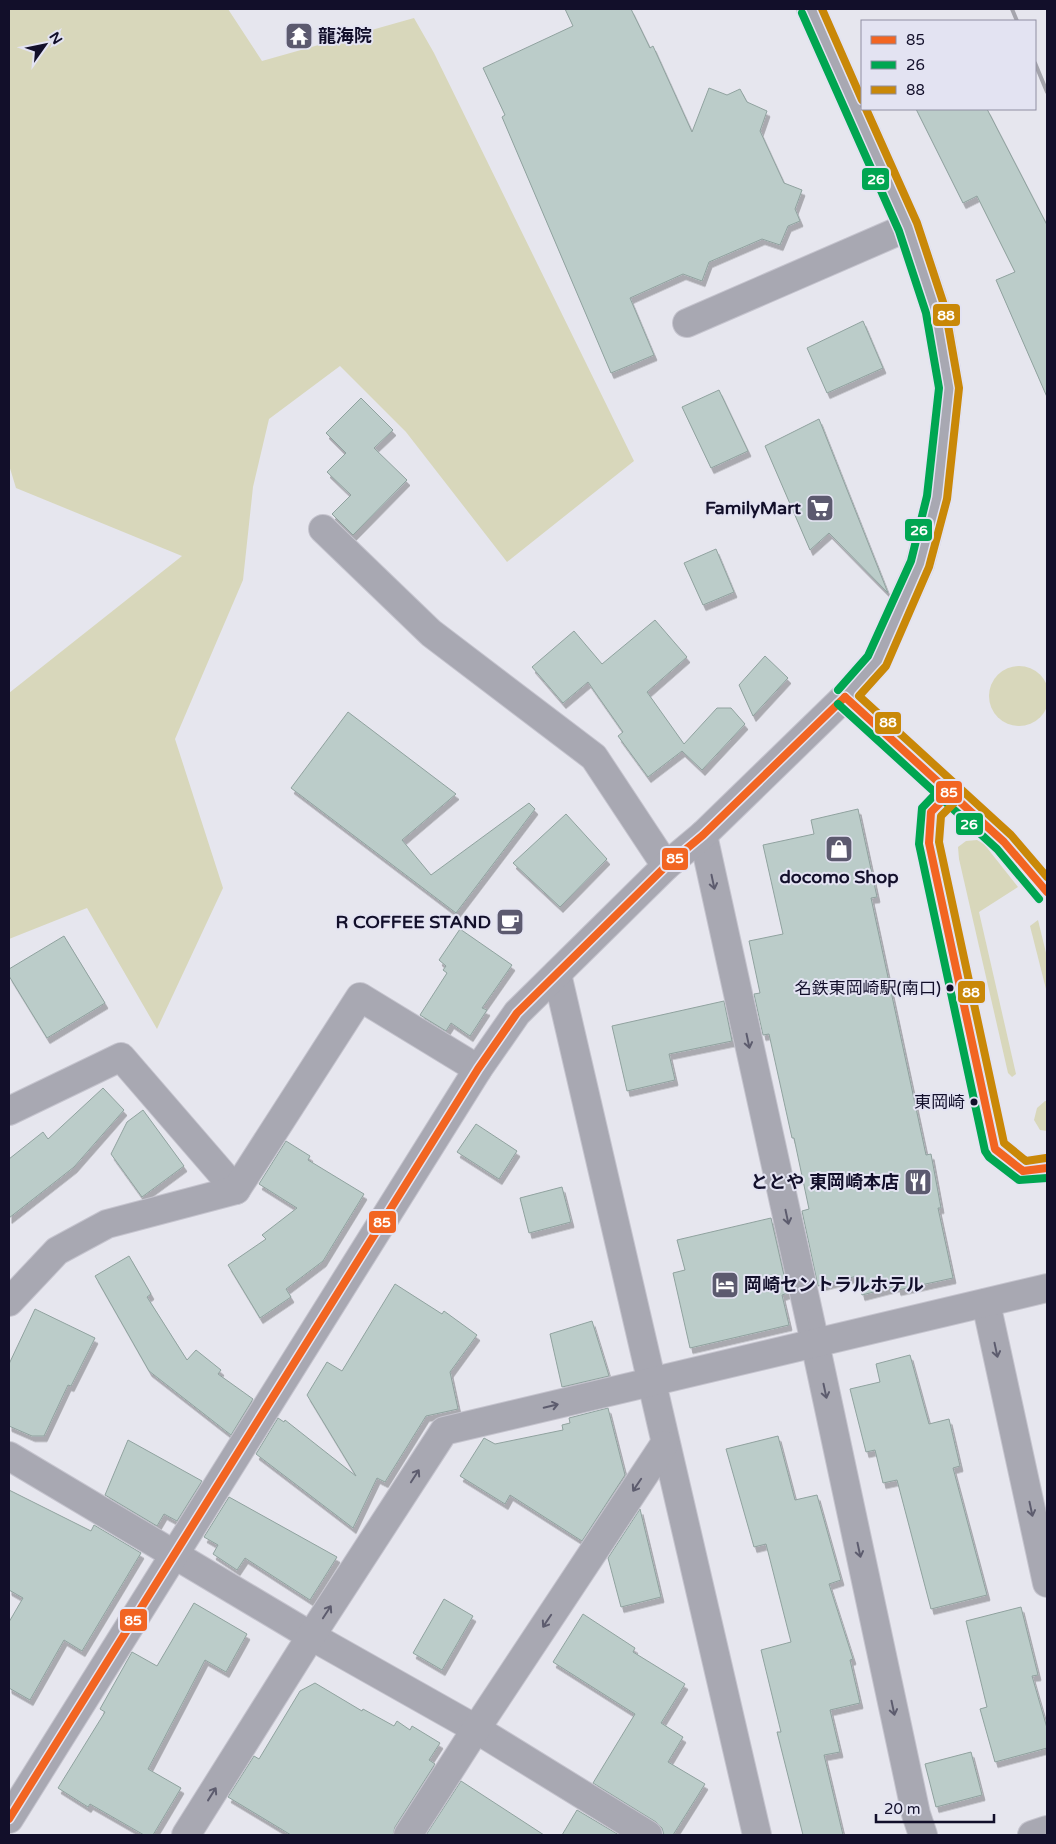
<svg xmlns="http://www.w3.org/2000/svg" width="1056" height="1844" viewBox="0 0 1056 1844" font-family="'Varela Round','Noto Sans JP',sans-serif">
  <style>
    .green { fill: #d8d7bb }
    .building { fill: #bbccc9; stroke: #90a29f; filter: url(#shadow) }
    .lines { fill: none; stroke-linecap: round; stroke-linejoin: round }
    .minor-casing { stroke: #c5c4ce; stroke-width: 30 }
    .minor { stroke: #a8a8b2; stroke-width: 28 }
    .rail { stroke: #a5a5ad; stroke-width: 4 }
    .bus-1-casing { stroke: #e3e3f2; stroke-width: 11 }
    .bus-2-casing { stroke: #e3e3f2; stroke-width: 11 }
    .bus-3-casing { stroke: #e3e3f2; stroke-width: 11 }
    .bus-1 { stroke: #f26522; stroke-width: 8 }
    .bus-2 { stroke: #00a651; stroke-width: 8 }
    .bus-3 { stroke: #c98808; stroke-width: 8 }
    .oneway { stroke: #5d5c6e }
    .bus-dot { fill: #120f2a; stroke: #e3e3f2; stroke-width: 2 }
    .labels { text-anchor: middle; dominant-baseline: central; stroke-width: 4; stroke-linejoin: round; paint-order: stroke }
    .bus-label { font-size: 17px; fill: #120f2a; stroke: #e3e3f2; text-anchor: end }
    .poi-label { font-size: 18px; font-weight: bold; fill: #120f2a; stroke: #e3e3f2; text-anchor: end }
    .line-badge { stroke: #e3e3f2; stroke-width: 2 }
    .badge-label { font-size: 14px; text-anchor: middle; font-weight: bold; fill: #fff }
  </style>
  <defs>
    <filter id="shadow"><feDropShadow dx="3" dy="5.5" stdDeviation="0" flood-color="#0004"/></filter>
  </defs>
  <rect width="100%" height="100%" fill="#e6e6ee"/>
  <g class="green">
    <polygon points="9,9 228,9 262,61 414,18 434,53 634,461 507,562 406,432 340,366 269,419 253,487 243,580 175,739 223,888 157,1029 87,908 9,939 9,693 182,556 16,488 9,465"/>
    <circle cx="1019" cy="696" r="30"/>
    <polygon points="977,840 984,844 1018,887 979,912 1016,1074 1012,1077 1008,1073 959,859 958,847 966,841"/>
    <polygon points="1038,920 1047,957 1047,993 1030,926"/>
    <polygon points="1045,1101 1047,1101 1047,1131 1040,1130 1034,1120 1037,1108"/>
  </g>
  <g class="building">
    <polygon points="565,9 631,9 650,48 653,46 692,132 709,88 727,95 740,89 747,102 767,111 760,131 784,183 802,190 795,209 800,221 788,226 780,245 762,239 709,262 702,281 683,274 630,298 654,355 611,373 502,117 505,115 483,68 573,26"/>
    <polygon points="916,109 987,109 1047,225 1047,397 996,280 1015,272 977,196 963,203"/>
    <polygon points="863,321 883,368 827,393 807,348"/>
    <polygon points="719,390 748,451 711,468 682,407"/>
    <polygon points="361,398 393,430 374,448 407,480 353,535 332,514 351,495 327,472 346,453 326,433"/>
    <polygon points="819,419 888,593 829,533 810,550 765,446"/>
    <polygon points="716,549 734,592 703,605 684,563"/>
    <polygon points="655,620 687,657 647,692 684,744 717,708 731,708 745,724 702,770 682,751 648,777 618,736 623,732 588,682 563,703 532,667 574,631 602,664"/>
    <polygon points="765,656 788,678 753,716 739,685"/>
    <polygon points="348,712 456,794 402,840 431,875 529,803 535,809 456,913 291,788"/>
    <polygon points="858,809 877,897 871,898 926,1155 931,1154 941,1208 938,1208 953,1278 898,1290 897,1286 862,1295 857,1276 818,1286 802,1211 809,1209 794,1138 792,1138 769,1034 763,1035 754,994 760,993 749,941 783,934 763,845 814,834 811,820"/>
    <polygon points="566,814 607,859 560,907 513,863"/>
    <polygon points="460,929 512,965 482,1008 487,1010 470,1036 451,1023 446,1031 420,1015 447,973 443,970 446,966 439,960"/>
    <polygon points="64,936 105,1003 47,1038 9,976 9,969"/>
    <polygon points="724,1001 732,1041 669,1054 675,1080 627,1091 612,1026"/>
    <polygon points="103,1088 124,1110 74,1167 9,1218 9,1159 43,1132 48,1139"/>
    <polygon points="143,1110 184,1166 142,1197 111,1154 127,1122"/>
    <polygon points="476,1124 517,1151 499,1179 457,1152"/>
    <polygon points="286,1141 310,1156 308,1160 364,1194 323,1261 286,1289 291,1297 260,1318 228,1265 266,1239 262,1235 297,1208 259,1184"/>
    <polygon points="562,1187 571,1222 529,1233 520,1198"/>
    <polygon points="771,1218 788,1293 782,1295 789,1325 690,1348 673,1273 685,1270 677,1240"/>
    <polygon points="129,1256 151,1294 147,1297 187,1360 196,1350 221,1370 218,1374 253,1399 231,1435 149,1371 95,1276"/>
    <polygon points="395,1284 442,1314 444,1311 477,1335 450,1372 458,1409 426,1416 385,1482 377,1478 353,1528 256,1454 278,1418 284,1422 285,1420 356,1476 307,1395 327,1362 342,1371"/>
    <polygon points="35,1309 95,1338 71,1386 68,1385 44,1436 32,1436 9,1426 9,1364"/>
    <polygon points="592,1321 609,1376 562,1387 550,1334"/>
    <polygon points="910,1355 929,1424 949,1419 960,1466 953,1468 987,1595 931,1609 897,1480 883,1483 875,1450 866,1452 850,1389 880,1382 876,1364"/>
    <polygon points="608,1408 625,1475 582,1541 510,1495 505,1504 460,1476 484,1438 495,1444 563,1430 562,1425 570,1423 569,1418"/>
    <polygon points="778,1436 795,1500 817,1495 841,1580 829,1584 853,1659 850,1660 860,1703 830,1710 840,1752 824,1755 843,1835 803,1835 777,1732 781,1732 761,1650 791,1642 766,1544 754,1547 726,1449"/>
    <polygon points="128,1440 202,1481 177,1521 164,1514 157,1526 105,1495"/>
    <polygon points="9,1490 91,1531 94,1525 141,1553 82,1651 64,1640 30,1700 9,1688 9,1622 23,1598 9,1590"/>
    <polygon points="229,1497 337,1557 310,1600 245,1558 237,1570 213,1554 218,1545 204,1537"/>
    <polygon points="640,1509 661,1597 621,1607 608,1558"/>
    <polygon points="444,1599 473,1616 442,1670 413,1653"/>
    <polygon points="194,1603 247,1634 226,1672 205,1660 148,1769 181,1788 153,1835 144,1835 90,1804 88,1807 58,1788 105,1712 100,1709 132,1652 157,1666"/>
    <polygon points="1021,1607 1038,1675 1032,1676 1047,1728 1047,1748 995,1762 980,1709 987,1707 966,1621"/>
    <polygon points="583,1614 635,1648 633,1652 685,1684 661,1723 683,1737 668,1762 705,1784 673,1835 664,1835 662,1828 656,1822 593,1783 635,1714 553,1662"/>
    <polygon points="315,1683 362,1711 363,1709 394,1726 397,1721 410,1730 412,1726 440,1743 429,1760 435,1764 395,1827 393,1835 291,1835 228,1797 254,1756 259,1759 300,1691"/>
    <polygon points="971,1752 982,1795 936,1807 925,1764"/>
    <polygon points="461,1781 544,1835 426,1835"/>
    <polygon points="577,1810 619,1835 562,1835"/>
  </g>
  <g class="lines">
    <defs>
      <g id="minor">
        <polyline points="687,323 908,227"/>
        <polyline points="323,529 431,633 594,757 666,866"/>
        <polyline points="703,835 815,1343 916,1814 923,1835"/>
        <polyline points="557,974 757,1835"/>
        <polyline points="9,1111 121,1057 236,1190"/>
        <polyline points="9,1302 57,1251 107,1224 236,1190 360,997 478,1069"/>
        <polyline points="986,1303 1047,1583"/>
        <polyline points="9,1456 311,1636 476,1729 648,1835"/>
        <polyline points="9,1819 478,1069 517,1013 666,866 703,835 845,697 877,661 920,564 937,498 949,388 936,311 908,227 811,9"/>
        <polyline points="186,1835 311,1636 444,1431 1047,1288"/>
        <polyline points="408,1835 476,1729 664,1445"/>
        <polyline points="1032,1835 1047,1830"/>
      </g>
    </defs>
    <use href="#minor" class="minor-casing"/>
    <use href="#minor" class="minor"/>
    <g class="rail">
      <polyline points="1012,9 1017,21"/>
      <polyline points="1035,63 1047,92"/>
    </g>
    <defs>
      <g id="bus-1">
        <polyline points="845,697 1004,842 1047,892"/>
        <polyline points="950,793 931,812 929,843 995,1149 1023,1171 1047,1168"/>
        <polyline points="9,1819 478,1069 517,1013 666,866 703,835 845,697"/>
      </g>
      <g id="bus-2">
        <polyline points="802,13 899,231 926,313 939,388 927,496 911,561 868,656 838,690"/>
        <polyline points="838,704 997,849 1039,899"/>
        <polyline points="943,786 922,808 919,844 985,1151 989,1157 1019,1180 1047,1178"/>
      </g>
      <g id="bus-3">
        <polyline points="822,9 862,100"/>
        <polyline points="866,109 917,223 945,308 959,388 947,499 929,567 886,666 859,696 1011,835 1047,877"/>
        <polyline points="957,800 941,816 939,842 1004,1143 1026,1161 1046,1158"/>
      </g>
    </defs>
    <use href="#bus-1" class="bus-1-casing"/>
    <use href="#bus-2" class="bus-2-casing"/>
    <use href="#bus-3" class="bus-3-casing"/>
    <use href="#bus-1" class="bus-1"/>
    <use href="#bus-2" class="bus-2"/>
    <use href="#bus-3" class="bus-3"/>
  </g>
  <defs><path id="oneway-shaft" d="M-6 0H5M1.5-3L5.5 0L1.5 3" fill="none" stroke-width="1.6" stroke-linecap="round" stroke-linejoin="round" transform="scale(1.25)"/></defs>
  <g class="oneway">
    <use href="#oneway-shaft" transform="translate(713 882) rotate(78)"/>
    <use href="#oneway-shaft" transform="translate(748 1041) rotate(78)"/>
    <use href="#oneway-shaft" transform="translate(787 1217) rotate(78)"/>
    <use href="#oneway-shaft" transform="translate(996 1350) rotate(78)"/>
    <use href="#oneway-shaft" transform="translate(825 1391) rotate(78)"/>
    <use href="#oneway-shaft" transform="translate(551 1406) rotate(-13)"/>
    <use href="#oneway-shaft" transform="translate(415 1476) rotate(-57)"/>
    <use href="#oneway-shaft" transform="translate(637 1485) rotate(124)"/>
    <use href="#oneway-shaft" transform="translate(1031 1509) rotate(78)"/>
    <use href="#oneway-shaft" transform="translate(859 1550) rotate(78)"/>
    <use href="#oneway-shaft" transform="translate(327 1612) rotate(-57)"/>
    <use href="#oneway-shaft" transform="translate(547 1621) rotate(124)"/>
    <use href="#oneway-shaft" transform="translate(893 1708) rotate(78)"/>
    <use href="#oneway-shaft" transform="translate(212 1794) rotate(-58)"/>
  </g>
  <defs>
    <symbol id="temple-square" viewBox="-11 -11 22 22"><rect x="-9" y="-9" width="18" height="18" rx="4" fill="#5c5a6f" stroke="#e3e3f2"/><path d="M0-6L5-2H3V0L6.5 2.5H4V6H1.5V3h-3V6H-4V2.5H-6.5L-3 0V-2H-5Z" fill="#fff"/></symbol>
    <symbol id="supermarket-square" viewBox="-11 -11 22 22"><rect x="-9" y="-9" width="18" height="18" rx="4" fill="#5c5a6f" stroke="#e3e3f2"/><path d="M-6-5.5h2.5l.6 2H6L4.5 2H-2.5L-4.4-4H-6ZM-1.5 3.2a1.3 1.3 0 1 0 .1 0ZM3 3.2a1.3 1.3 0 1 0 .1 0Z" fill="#fff"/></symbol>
    <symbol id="shop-square" viewBox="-11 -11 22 22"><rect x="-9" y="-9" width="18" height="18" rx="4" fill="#5c5a6f" stroke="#e3e3f2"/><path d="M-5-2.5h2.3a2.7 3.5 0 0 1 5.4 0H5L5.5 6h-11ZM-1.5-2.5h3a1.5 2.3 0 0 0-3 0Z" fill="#fff"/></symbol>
    <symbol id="cafe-square" viewBox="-11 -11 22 22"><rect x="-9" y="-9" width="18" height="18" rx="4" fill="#5c5a6f" stroke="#e3e3f2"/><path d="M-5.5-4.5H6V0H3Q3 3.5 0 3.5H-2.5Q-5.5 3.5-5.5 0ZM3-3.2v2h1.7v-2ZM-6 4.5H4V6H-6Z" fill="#fff"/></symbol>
    <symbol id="restaurant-square" viewBox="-11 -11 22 22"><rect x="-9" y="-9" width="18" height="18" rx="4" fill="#5c5a6f" stroke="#e3e3f2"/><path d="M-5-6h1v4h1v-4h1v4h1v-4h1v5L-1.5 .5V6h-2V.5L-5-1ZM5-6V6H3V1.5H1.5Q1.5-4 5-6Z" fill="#fff"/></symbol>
    <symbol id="hotel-square" viewBox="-11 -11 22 22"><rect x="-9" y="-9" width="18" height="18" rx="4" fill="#5c5a6f" stroke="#e3e3f2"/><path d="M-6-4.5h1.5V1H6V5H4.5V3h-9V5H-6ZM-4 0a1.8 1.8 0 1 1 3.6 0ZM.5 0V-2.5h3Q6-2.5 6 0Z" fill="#fff"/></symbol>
  </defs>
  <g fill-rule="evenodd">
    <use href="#temple-square" x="283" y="20" width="32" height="32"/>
    <use href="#supermarket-square" x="804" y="492" width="32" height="32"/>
    <use href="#shop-square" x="823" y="833" width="32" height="32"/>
    <use href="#cafe-square" x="494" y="906" width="32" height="32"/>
    <use href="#restaurant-square" x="902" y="1166" width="32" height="32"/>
    <use href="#hotel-square" x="709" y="1269" width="32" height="32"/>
  </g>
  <g class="bus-dot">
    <circle cx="950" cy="988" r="4.5"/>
    <circle cx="974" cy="1102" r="4.5"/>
  </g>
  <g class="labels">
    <g class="bus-label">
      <text x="941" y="988">名鉄東岡崎駅(南口)</text>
      <text x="965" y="1102">東岡崎</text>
    </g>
    <g class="poi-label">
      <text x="318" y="36" text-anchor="start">龍海院</text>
      <text x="801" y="508">FamilyMart</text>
      <text x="839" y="877" text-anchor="middle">docomo Shop</text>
      <text x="491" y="922">R COFFEE STAND</text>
      <text x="899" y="1182">ととや 東岡崎本店</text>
      <text x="744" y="1285" text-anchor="start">岡崎セントラルホテル</text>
    </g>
  </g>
  <g class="line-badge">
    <rect x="861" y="167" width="29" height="24" rx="5" fill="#00a651"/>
    <rect x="932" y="303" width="29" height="24" rx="5" fill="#c98808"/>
    <rect x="904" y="518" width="29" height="24" rx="5" fill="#00a651"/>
    <rect x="874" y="711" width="28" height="24" rx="5" fill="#c98808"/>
    <rect x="935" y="780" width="28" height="24" rx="5" fill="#f26522"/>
    <rect x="955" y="812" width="29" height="24" rx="5" fill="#00a651"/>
    <rect x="661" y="847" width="28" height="24" rx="5" fill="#f26522"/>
    <rect x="957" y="980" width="29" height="24" rx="5" fill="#c98808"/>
    <rect x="368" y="1210" width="29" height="24" rx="5" fill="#f26522"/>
    <rect x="119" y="1608" width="29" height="24" rx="5" fill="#f26522"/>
  </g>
  <g class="badge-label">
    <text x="876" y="184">26</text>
    <text x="946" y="320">88</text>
    <text x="919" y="535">26</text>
    <text x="888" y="727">88</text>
    <text x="949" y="797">85</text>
    <text x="969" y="829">26</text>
    <text x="675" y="863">85</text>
    <text x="971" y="997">88</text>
    <text x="382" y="1227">85</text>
    <text x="133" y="1625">85</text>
  </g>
  <rect width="1056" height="1844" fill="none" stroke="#120f2a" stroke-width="20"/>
  <rect x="861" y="20" width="175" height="90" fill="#e3e3f2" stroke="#8f8ea2"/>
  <rect x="871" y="36" width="25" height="8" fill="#f26522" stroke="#8f8ea2"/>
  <text x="906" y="45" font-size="15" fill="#120f2a">85</text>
  <rect x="871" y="61" width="25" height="8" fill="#00a651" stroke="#8f8ea2"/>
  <text x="906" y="70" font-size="15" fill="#120f2a">26</text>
  <rect x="871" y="86" width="25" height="8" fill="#c98808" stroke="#8f8ea2"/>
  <text x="906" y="95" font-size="15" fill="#120f2a">88</text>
  <g transform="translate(45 45) rotate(57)" stroke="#e3e3f2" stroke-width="4" paint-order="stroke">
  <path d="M0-4L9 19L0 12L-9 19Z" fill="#120f2a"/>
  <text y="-8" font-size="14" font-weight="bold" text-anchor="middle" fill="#120f2a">N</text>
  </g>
  <path d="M876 1814v8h118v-8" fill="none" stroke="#120f2a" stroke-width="2.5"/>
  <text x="884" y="1814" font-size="15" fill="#120f2a" stroke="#e3e3f2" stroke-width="4" paint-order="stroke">20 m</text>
</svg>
